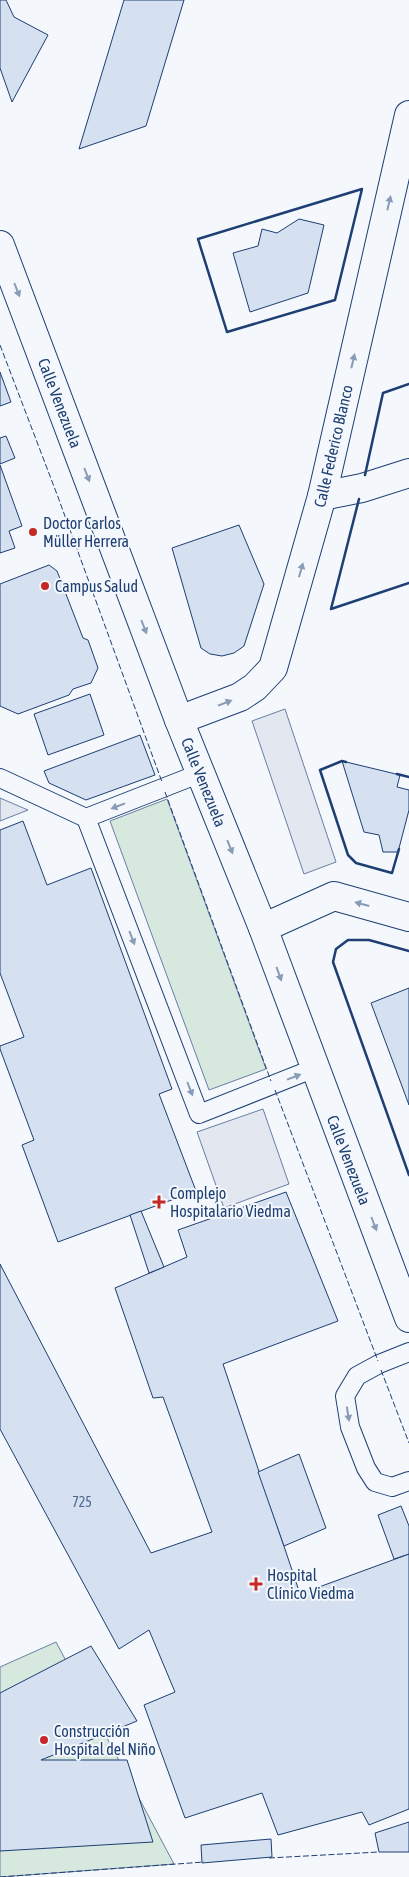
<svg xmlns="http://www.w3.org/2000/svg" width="409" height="1877" viewBox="0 0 409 1877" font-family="'Asap Condensed',sans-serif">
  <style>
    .green { fill: #d7e8df; stroke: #687fa3 }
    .parking { fill: #e3e8f0; stroke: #687fa3 }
    .building { fill: #d5e0f0; stroke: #1d3f73 }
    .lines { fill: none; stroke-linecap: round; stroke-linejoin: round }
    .service-casing { stroke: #1d3f73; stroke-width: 20 }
    .minor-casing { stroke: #1d3f73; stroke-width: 30 }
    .service { stroke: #f4f7fb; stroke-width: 18 }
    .minor { stroke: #f4f7fb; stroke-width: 28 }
    .fence { stroke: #1d3f73; stroke-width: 1; stroke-dasharray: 6 2.5; stroke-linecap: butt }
    .wall { stroke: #1d3f73; stroke-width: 2.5 }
    .oneway { fill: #889bb7 }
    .poi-dot { fill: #c62828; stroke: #f4f7fb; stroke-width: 2 }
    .labels { text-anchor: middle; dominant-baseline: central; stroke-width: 4; stroke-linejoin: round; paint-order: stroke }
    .number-label { font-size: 14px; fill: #4b6792 }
    .street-label { font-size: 16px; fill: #1d3f73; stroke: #f4f7fb }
    .poi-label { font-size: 16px; fill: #1d3f73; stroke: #f4f7fb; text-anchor: start }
  </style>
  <rect width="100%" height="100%" fill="#f4f7fb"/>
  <g class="green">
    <polygon points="167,799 266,1069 209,1090 110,821"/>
    <polygon points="56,1642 174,1864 0,1877 0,1667"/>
  </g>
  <g class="parking">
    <polygon points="285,709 336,862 304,874 252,721"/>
    <polygon points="0,798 28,810 0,821"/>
    <polygon points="263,1109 289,1184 224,1208 197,1132"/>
  </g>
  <g class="building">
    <polygon points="0,0 6,0 14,17 48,35 12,102 0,68"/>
    <polygon points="124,0 184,0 146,126 79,149"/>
    <polygon points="299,219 324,225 308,293 250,312 233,253 258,246 262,229 277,233"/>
    <polygon points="0,372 11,402 0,406"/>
    <polygon points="6,436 15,458 0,464 0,438"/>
    <polygon points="0,465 22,526 9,531 15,548 0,553"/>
    <polygon points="239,525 264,584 244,646 234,653 222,656 210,654 201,648 172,548"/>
    <polygon points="49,565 57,571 83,638 88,640 98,668 91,683 73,689 69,695 18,714 0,706 0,584"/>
    <polygon points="90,694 104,735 48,755 34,714"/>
    <polygon points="140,735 155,775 86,800 49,783 44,771"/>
    <polygon points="342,761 400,775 397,787 409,790 409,810 398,852 383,852 379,835 364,832"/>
    <polygon points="23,821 47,885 91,868 172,1089 159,1094 196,1191 58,1242 22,1145 34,1140 0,1049 0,1046 24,1037 0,973 0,830"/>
    <polygon points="409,988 409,1105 371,1003"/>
    <polygon points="286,1192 338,1321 223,1364 300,1594 409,1554 409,1809 369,1825 362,1812 278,1835 262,1793 185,1818 144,1705 175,1692 149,1630 119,1649 0,1429 0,1264 151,1553 212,1532 163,1397 153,1398 115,1288 187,1257 178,1230"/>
    <polygon points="141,1211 164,1267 149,1273 130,1215"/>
    <polygon points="299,1454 326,1528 284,1546 258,1472"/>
    <polygon points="401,1506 409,1526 409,1554 394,1559 378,1515"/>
    <polygon points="91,1646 137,1721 41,1760 127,1760 153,1842 0,1851 0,1693"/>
    <polygon points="409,1822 409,1852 379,1852 375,1833"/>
    <polygon points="271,1839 272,1857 202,1863 201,1845"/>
  </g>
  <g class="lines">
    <defs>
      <g id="service">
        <polyline points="201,773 86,818 199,1114 315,1068"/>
        <polyline points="0,778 86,818"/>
        <polyline points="409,1352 379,1364 357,1376 345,1396 350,1427 366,1468 375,1482 392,1487 409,1481"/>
      </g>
      <g id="minor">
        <polyline points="0,245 179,720 263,928 409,1318"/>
        <polyline points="322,496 362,488 409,473"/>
        <polyline points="179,720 240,697 255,687 273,668 322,496 409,115"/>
        <polyline points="263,928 334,896 409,917"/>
      </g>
    </defs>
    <use href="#service" class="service-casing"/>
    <use href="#minor" class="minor-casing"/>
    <use href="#service" class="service"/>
    <use href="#minor" class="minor"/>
    <g class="fence">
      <polyline points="0,345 58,497 162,782"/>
      <polyline points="165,792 271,1081"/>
      <polyline points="275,1090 378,1361"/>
      <polyline points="381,1370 409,1443"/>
      <polyline points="269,1858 379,1852"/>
      <polyline points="0,1877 204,1862"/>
    </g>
    <g class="wall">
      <polygon points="362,189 335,300 227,332 198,239"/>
      <polyline points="365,475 383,393 409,384"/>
      <polyline points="359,499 331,609 409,583"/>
      <polyline points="346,762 342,761 320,770 348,855 356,863 392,873 399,849"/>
      <polyline points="397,774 409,777"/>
      <polyline points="409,951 369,940 348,940 336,949 333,962 409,1175"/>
    </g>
  </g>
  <defs><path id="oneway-solid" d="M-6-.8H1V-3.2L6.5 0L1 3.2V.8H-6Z" transform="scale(1.25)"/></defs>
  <g class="oneway">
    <use href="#oneway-solid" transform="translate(389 203) rotate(-77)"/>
    <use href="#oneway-solid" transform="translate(17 290) rotate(69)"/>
    <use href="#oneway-solid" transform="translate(353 361) rotate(-77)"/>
    <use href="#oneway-solid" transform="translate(87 475) rotate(69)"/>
    <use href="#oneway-solid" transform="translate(301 570) rotate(-74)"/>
    <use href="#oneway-solid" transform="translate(144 627) rotate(69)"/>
    <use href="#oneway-solid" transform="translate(225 703) rotate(-21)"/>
    <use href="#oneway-solid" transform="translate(118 806) rotate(159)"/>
    <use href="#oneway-solid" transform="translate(230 847) rotate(68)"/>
    <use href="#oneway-solid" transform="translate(362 904) rotate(-165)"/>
    <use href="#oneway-solid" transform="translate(132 938) rotate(69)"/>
    <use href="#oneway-solid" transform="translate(279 974) rotate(70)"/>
    <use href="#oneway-solid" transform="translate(294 1077) rotate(-21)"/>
    <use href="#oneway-solid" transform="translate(190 1089) rotate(69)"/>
    <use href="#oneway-solid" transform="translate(374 1224) rotate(69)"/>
    <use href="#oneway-solid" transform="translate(348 1414) rotate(81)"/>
  </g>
  <g class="poi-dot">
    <circle cx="33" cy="532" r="5"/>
    <circle cx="45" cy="586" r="5"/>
    <path d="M156.5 1194.5h5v5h5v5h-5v5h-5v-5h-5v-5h5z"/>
    <path d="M253.5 1576.5h5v5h5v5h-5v5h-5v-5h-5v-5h5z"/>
    <circle cx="44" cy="1740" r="5"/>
  </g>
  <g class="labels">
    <g class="number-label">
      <text x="82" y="1502">725</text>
    </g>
    <g class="street-label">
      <text transform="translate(60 403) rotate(69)">Calle Venezuela</text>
      <text transform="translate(333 446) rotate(-77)">Calle Federico Blanco</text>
      <text transform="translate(204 782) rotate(68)">Calle Venezuela</text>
      <text transform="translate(349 1160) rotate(69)">Calle Venezuela</text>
    </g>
    <g class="poi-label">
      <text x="43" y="523">Doctor Carlos<tspan x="43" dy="18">Müller Herrera</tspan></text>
      <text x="55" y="586">Campus Salud</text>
      <text x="170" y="1193">Complejo<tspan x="170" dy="18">Hospitalario Viedma</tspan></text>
      <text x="267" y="1575">Hospital<tspan x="267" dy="18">Clínico Viedma</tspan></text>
      <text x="54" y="1731">Construcción<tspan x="54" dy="18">Hospital del Niño</tspan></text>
    </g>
  </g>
</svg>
